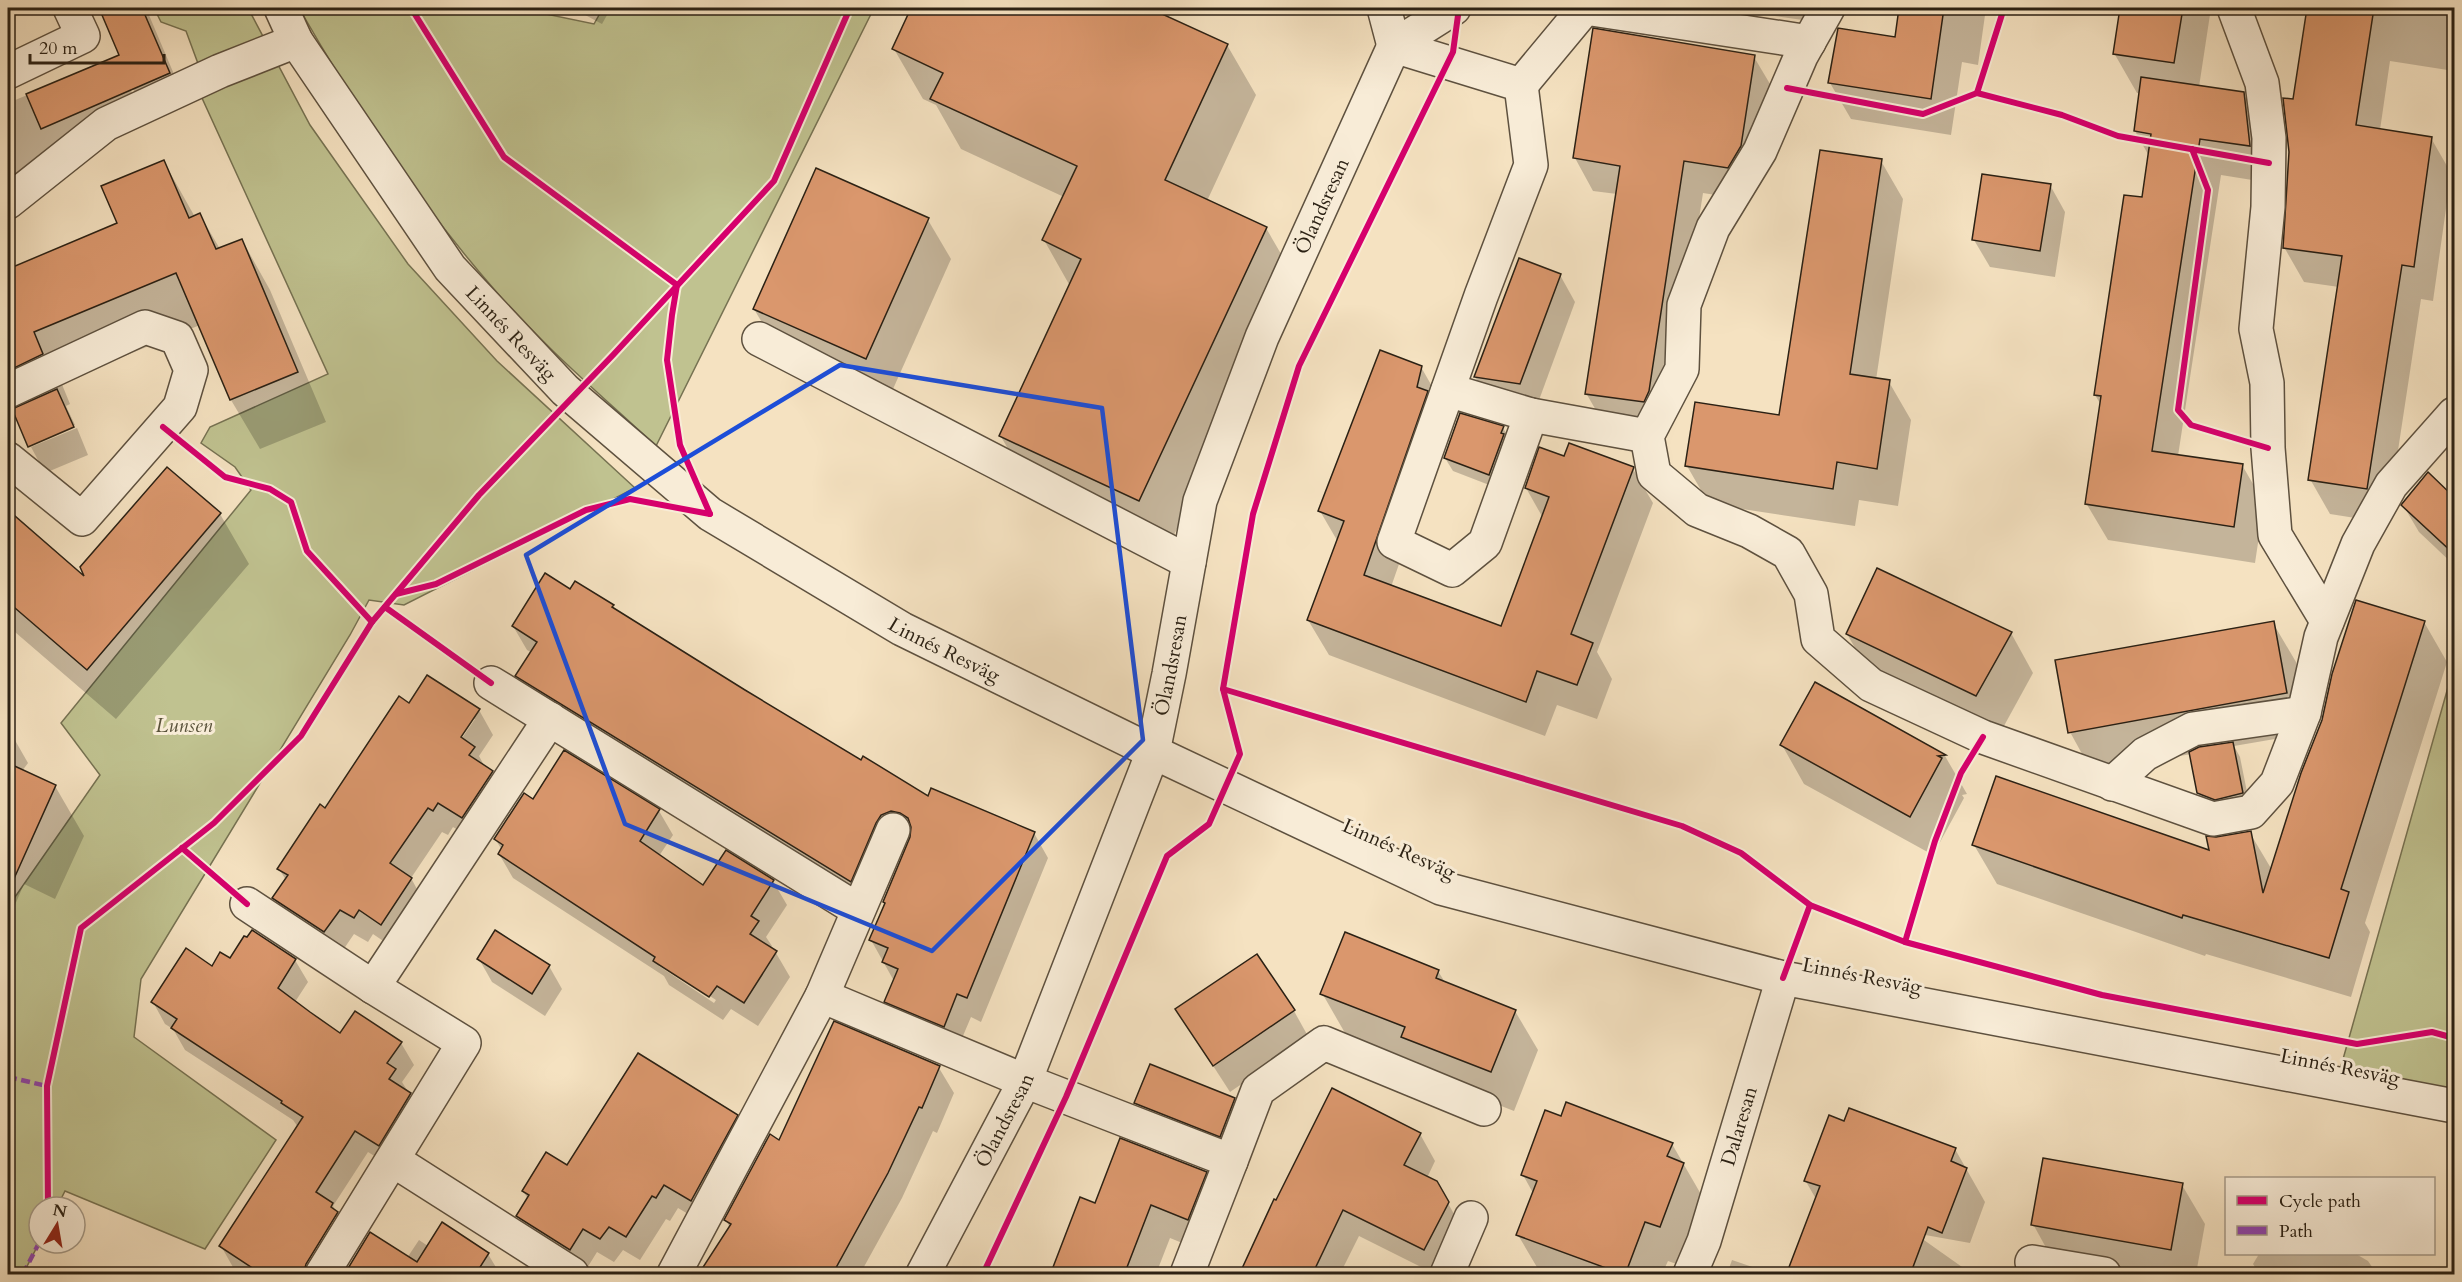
<svg xmlns="http://www.w3.org/2000/svg" width="2462" height="1282" viewBox="0 0 2462 1282" font-family="Cardo,serif">
  <style>
    .green { fill: #c0c290; stroke: #767252; stroke-width: 1.5 }
    .shadow { fill: #0003; fill-rule: evenodd }
    .building { fill: #da976d; stroke: #2b2114; stroke-width: 1.5 }
    .lines { fill: none; stroke-linecap: round; stroke-linejoin: round }
    .minor-casing { stroke: #5e513f; stroke-width: 36 }
    .minor { stroke: #f8ecd7; stroke-width: 33 }
    .quiet { stroke: #8e44ad; stroke-width: 4.5; stroke-dasharray: 9 4.5; stroke-linecap: butt }
    .cycleway-casing { stroke: #f8ecd7; stroke-width: 10 }
    .cycleway { stroke: #d6006c; stroke-width: 6 }
    .marked { fill: none; stroke: #1d4ed8; stroke-width: 4.5; stroke-linejoin: round }
    .labels { text-anchor: middle; dominant-baseline: central; stroke-width: 6; stroke-linejoin: round; paint-order: stroke }
    .street-label { font-size: 20px; fill: #2b2114; stroke: #f8ecd7 }
    .park-label { font-size: 20px; font-style: italic; fill: #585139; stroke: #f8ecd7 }
  </style>
  <rect width="100%" height="100%" fill="#f5e2c1"/>
  <filter id="stains"><feTurbulence type="fractalNoise" baseFrequency=".00333" numOctaves="4"/><feColorMatrix values="0 0 0 0 .2 0 0 0 0 .09 0 0 0 0 .02 0 0 0 .5 -.17"/></filter>
  <radialGradient id="worn" r=".72"><stop offset=".6" stop-color="#630" stop-opacity="0"/><stop offset="1" stop-color="#630" stop-opacity=".3"/></radialGradient>
  <g class="green">
    <polygon points="154,8 248,8 310,125 408,264 497,361 635,488 404,605 369,600 350,635 141,979 134,1037 276,1140 205,1249 65,1191 57,1207 39,1207 39,1243 23,1274 8,1274 8,907 100,775 61,723 251,490 235,467 201,443 210,427 328,374 202,98 200,69 186,31 161,22"/>
    <path d="M299,8H517L594,24L603,8H874L656,446C601,395 542,345 493,288C418,202 355,106 299,8Z"/>
    <polygon points="2454,666 2454,1106 2336,1084"/>
  </g>
  <g class="shadow">
    <polygon points="101,8 146,8 187,105 151,120 133,89 130,89 149,123 8,182 8,103 121,56"/>
    <polygon points="572,8 611,8 602,24"/>
    <polygon points="913,8 1146,8 1227,45 1256,95 1207,201 1266,228 1295,278 1167,550 1029,485 1000,435 1070,286 1044,240 1064,197 961,149 936,105 923,99 894,49"/>
    <polygon points="1581,8 1833,8 1831,24 1725,9 1720,43 1610,27 1594,29 1754,57 1773,89 1747,200 1703,193 1667,425 1605,426 1586,393 1617,194 1593,191 1575,158 1594,30"/>
    <polygon points="1901,8 1986,8 1978,65 1962,62 1951,135 1851,119 1830,83 1896,38"/>
    <polygon points="2121,8 2211,8 2199,87 2243,93 2265,131 2271,183 2221,175 2178,456 2242,465 2264,503 2255,563 2108,540 2086,503 2101,405 2095,395 2143,199 2149,156 2135,131 2141,93 2137,93 2114,53"/>
    <polygon points="2308,8 2454,8 2454,71 2390,61 2380,130 2431,138 2451,173 2433,301 2421,299 2387,523 2330,514 2310,479 2339,287 2304,282 2284,247 2294,101"/>
    <polygon points="1881,161 1903,199 1876,380 1889,382 1911,420 1898,506 1859,500 1855,526 1709,504 1687,466 1780,417"/>
    <polygon points="164,162 195,217 200,215 220,249 242,240 270,290 326,422 260,449 231,400 200,325 61,382 70,404 66,406 75,425 30,444 30,447 14,410 32,402 8,356 8,270 119,224"/>
    <polygon points="2050,185 2065,212 2055,277 1990,267 1974,240"/>
    <polygon points="928,220 951,259 889,398 777,348 754,309"/>
    <polygon points="1519,260 1560,275 1575,302 1535,411 1491,404 1475,377"/>
    <polygon points="1421,367 1441,402 1447,427 1391,587 1502,628 1543,518 1526,488 1565,458 1633,469 1653,503 1597,652 1612,679 1597,719 1557,705 1545,736 1329,655 1308,620 1338,542 1320,511"/>
    <polygon points="77,428 88,455 45,473 31,447"/>
    <polygon points="1503,428 1511,441 1497,488 1453,471 1445,458"/>
    <polygon points="2428,474 2454,499 2454,565 2419,532 2403,505"/>
    <polygon points="8,512 88,581 220,514 249,564 116,719 8,626"/>
    <polygon points="570,591 613,606 615,610 862,762 928,799 1034,833 1048,858 981,1022 971,1017 957,1050 899,1026 885,1001 894,981 871,940 912,836 905,835 864,905 531,700 517,676 532,653 527,650 513,626"/>
    <polygon points="2424,622 2447,662 2365,923 2370,932 2351,997 2206,954 2205,956 1997,884 1974,845 2211,852 2250,833 2272,870"/>
    <polygon points="2273,623 2296,662 2309,733 2234,746 2240,757 2250,807 2207,807 2199,793 2191,754 2092,772 2070,732"/>
    <polygon points="2011,633 2033,673 1999,735 1870,674 1847,634"/>
    <polygon points="1815,684 1945,756 1967,794 1962,795 1964,798 1933,855 1804,784 1782,745"/>
    <path d="M409,705L479,710L493,735L479,756L486,769L492,772L506,797L477,842L453,827L448,835L442,832L411,878L425,904L395,949L373,934L368,942L354,934L339,956L289,923L274,898L286,880L279,869ZM472,719H475L458,744L456,743Z"/>
    <polygon points="8,728 28,763 22,771 55,786 84,836 55,899 24,884 8,921"/>
    <path d="M533,801L659,811L673,835L659,856L704,887L773,881L787,905L766,937L772,946L770,948L776,953L790,977L758,1026L731,1009L723,1020L669,985L664,976L513,878L499,854L502,850L495,839ZM659,963L716,1000L714,1003L659,966Z"/>
    <polygon points="479,959 549,966 562,989 545,1016 492,982"/>
    <path d="M230,960H295L308,982L295,1002L340,1035L401,1043L414,1065L402,1082L423,1116L392,1167L368,1152L333,1206L350,1235L326,1274H243L234,1269L221,1246L298,1127L293,1120L185,1050L173,1029L165,1024L153,1002ZM333,1217H337L306,1266L304,1265Z"/>
    <polygon points="1438,971 1446,984 1515,1011 1538,1050 1514,1111 1425,1076 1417,1062 1345,1033 1322,993"/>
    <polygon points="1177,1010 1294,1011 1309,1038 1230,1092"/>
    <polygon points="835,1023 939,1068 954,1093 937,1133 933,1131 902,1198 860,1274 700,1274 730,1228 726,1220 779,1142"/>
    <polygon points="1234,1099 1250,1126 1236,1163 1152,1130 1136,1103"/>
    <polygon points="737,1116 750,1140 705,1224 678,1208 670,1221 666,1219 640,1260 623,1250 614,1262 597,1252 584,1273 532,1240 518,1216 528,1199 523,1191 567,1167"/>
    <polygon points="1562,1118 1672,1144 1706,1203 1682,1266 1668,1261 1662,1274 1541,1274 1518,1235 1533,1193 1523,1175"/>
    <polygon points="1845,1123 1955,1149 1985,1202 1970,1243 1914,1233 1972,1274 1788,1274 1816,1199 1805,1180"/>
    <polygon points="1420,1134 1435,1161 1427,1178 1436,1182 1463,1230 1435,1274 1359,1236 1340,1274 1240,1274"/>
    <polygon points="1206,1173 1225,1207 1207,1253 1170,1238 1156,1274 1051,1274 1096,1205"/>
    <polygon points="2182,1185 2205,1224 2196,1274 2115,1274 2055,1264 2033,1224"/>
    <polygon points="419,1240 428,1246 488,1254 500,1274 345,1274 407,1258"/>
    <polygon points="2259,1254 2356,1254 2368,1261 2377,1274 2259,1274 2253,1264"/>
    <polygon points="1732,1260 1773,1274 1727,1274"/>
    <polygon points="89,1269 99,1274 86,1274"/>
  </g>
  <g class="building">
    <polygon points="99,8 142,8 170,73 41,129 26,94 119,55"/>
    <polygon points="911,8 1149,8 1228,44 1165,180 1267,227 1139,501 999,436 1081,259 1042,240 1077,166 930,99 943,73 892,49"/>
    <polygon points="1899,8 1944,8 1931,99 1828,83 1838,28 1895,37"/>
    <polygon points="2120,8 2183,8 2174,63 2113,54"/>
    <polygon points="2307,8 2374,8 2356,125 2432,137 2414,267 2402,265 2367,489 2308,480 2342,256 2283,248 2289,152 2283,98 2293,99"/>
    <polygon points="1593,28 1755,55 1741,146 1728,168 1684,161 1649,391 1644,402 1585,394 1620,166 1573,158"/>
    <polygon points="2141,77 2244,92 2250,146 2200,139 2152,451 2243,464 2234,527 2085,504 2101,396 2094,395 2124,195 2142,197 2151,134 2134,131"/>
    <polygon points="1820,150 1882,159 1850,374 1890,380 1877,469 1837,462 1833,489 1685,466 1695,402 1779,415"/>
    <polygon points="164,160 189,218 200,213 216,249 242,239 298,372 230,400 176,273 34,332 43,354 8,371 8,269 117,223 101,186"/>
    <polygon points="816,168 929,218 866,359 753,309"/>
    <polygon points="1982,174 2051,184 2040,251 1972,240"/>
    <polygon points="1519,258 1561,274 1520,384 1474,377"/>
    <polygon points="1380,350 1422,366 1417,387 1428,391 1364,575 1501,626 1549,497 1525,488 1539,447 1564,456 1569,443 1634,467 1571,634 1593,643 1577,685 1537,671 1526,702 1307,620 1344,521 1318,511"/>
    <polygon points="57,389 74,427 28,447 12,409"/>
    <polygon points="1460,413 1504,426 1501,433 1504,434 1489,475 1444,458"/>
    <polygon points="167,467 221,513 87,670 8,602 8,510 84,576 80,567"/>
    <polygon points="2428,472 2454,497 2454,554 2401,505"/>
    <polygon points="1877,568 2012,632 1976,696 1846,634"/>
    <polygon points="545,573 570,589 575,581 614,605 612,607 745,690 861,760 863,756 928,796 931,788 1035,832 967,998 957,994 944,1027 884,1002 898,969 882,962 888,948 869,940 885,903 883,902 910,837 911,827 908,818 900,813 891,811 881,815 876,823 851,882 515,676 537,642 512,626"/>
    <polygon points="2356,600 2425,621 2341,889 2349,892 2329,958 2183,915 2182,918 1972,845 1996,776 2209,850 2206,836 2216,837 2251,831 2263,893 2301,773 2322,720 2332,674"/>
    <polygon points="2274,621 2287,693 2068,733 2055,660"/>
    <polygon points="427,675 480,709 461,737 475,747 469,755 493,771 462,818 438,803 433,811 428,808 390,863 412,878 381,925 359,910 354,918 340,910 324,932 272,898 288,875 277,869 320,804 325,808 399,696 409,703"/>
    <polygon points="1815,682 1946,755 1938,756 1942,758 1910,817 1780,745"/>
    <polygon points="2233,742 2243,793 2215,800 2197,793 2189,752 2199,747"/>
    <polygon points="564,750 660,809 640,841 703,885 726,850 774,880 751,916 759,921 750,934 777,951 744,1003 717,986 709,997 653,961 655,957 498,854 503,845 494,839 524,793 533,799"/>
    <polygon points="8,763 56,785 8,892"/>
    <polygon points="252,930 296,959 278,988 310,1012 340,1033 355,1011 402,1042 387,1063 396,1069 389,1079 411,1093 379,1146 355,1131 316,1192 333,1203 331,1207 338,1212 306,1264 303,1275 263,1275 219,1246 303,1117 281,1103 282,1101 171,1028 177,1019 151,1002 186,948 212,966 220,952 230,958 244,936 247,937"/>
    <polygon points="495,930 550,965 532,994 477,959"/>
    <polygon points="1345,932 1439,970 1436,978 1516,1010 1491,1072 1401,1037 1405,1027 1320,994"/>
    <polygon points="1257,954 1295,1010 1213,1066 1175,1009"/>
    <polygon points="834,1021 940,1066 922,1108 919,1107 888,1173 832,1275 698,1275 731,1224 724,1220 770,1134 779,1140"/>
    <polygon points="638,1053 738,1115 691,1201 664,1185 656,1198 652,1196 626,1237 609,1227 600,1239 583,1229 570,1250 516,1216 529,1195 522,1191 546,1152 567,1165"/>
    <polygon points="1150,1064 1235,1098 1220,1137 1134,1103"/>
    <polygon points="1332,1088 1421,1133 1404,1165 1437,1181 1449,1202 1424,1250 1343,1210 1312,1275 1239,1275 1274,1199 1276,1200"/>
    <polygon points="1566,1102 1673,1143 1667,1156 1684,1163 1660,1227 1645,1222 1625,1275 1516,1235 1537,1181 1521,1175 1545,1110 1561,1116"/>
    <polygon points="1849,1108 1956,1148 1951,1161 1967,1168 1942,1233 1928,1227 1910,1275 1786,1275 1820,1186 1804,1181 1829,1115 1844,1121"/>
    <polygon points="1120,1138 1207,1172 1188,1220 1151,1205 1124,1275 1050,1275 1080,1197 1095,1203"/>
    <polygon points="2043,1158 2183,1183 2171,1250 2031,1225"/>
    <polygon points="442,1222 489,1253 475,1275 344,1275 370,1232 417,1262"/>
  </g>
  <g class="lines">
    <defs>
      <g id="minor">
        <path id="s1" d="M281,8L296,41L450,268L565,390L710,514L902,629L1153,752L1441,888L1783,978L2454,1106"/>
        <polyline points="1384,8 1394,46"/>
        <polyline points="1828,8 1801,56 1760,151 1713,228 1684,305 1682,369 1647,436 1654,474 1697,510 1749,531 1788,553 1811,594 1818,639 1871,685 1983,737 2213,819 2251,812 2277,783 2304,713 2321,637 2358,544 2391,485 2454,414"/>
        <polyline points="2234,8 2262,83 2269,138 2268,207 2256,329 2267,383 2268,448 2275,535 2327,621"/>
        <polyline points="1394,46 1521,85 1531,165 1481,296 1394,542 1452,570 1485,543 1531,415"/>
        <polyline points="1394,46 1454,8"/>
        <polyline points="8,72 83,36 70,8"/>
        <polyline points="1521,85 1585,8 1809,42"/>
        <polyline points="8,202 106,124 220,71 296,41"/>
        <polyline points="759,339 1189,562"/>
        <polyline points="1448,390 1531,415 1647,436"/>
        <polyline points="8,391 145,327 177,338 191,370 180,407 82,519 8,459"/>
        <polyline points="491,683 858,910"/>
        <polyline points="2112,784 2145,754 2193,729 2304,713"/>
        <polyline points="893,830 822,996 1025,1081 1231,1161 1187,1274"/>
        <polyline points="247,904 373,987 464,1043 322,1274"/>
        <polyline points="373,987 550,719"/>
        <polyline points="393,1160 572,1274"/>
        <polyline points="1231,1161 1258,1090 1324,1043 1484,1109"/>
        <polyline points="2032,1262 2104,1274"/>
        <polyline points="674,1274 822,996"/>
        <path id="s2" d="M923,1274L1025,1081L1153,752L1169,674L1200,501L1262,337L1394,46"/>
        <polyline points="1447,1274 1471,1218"/>
        <path id="s3" d="M1690,1274L1704,1241L1783,978"/>
      </g>
    </defs>
    <use href="#minor" class="minor-casing"/>
    <use href="#minor" class="minor"/>
    <g class="quiet">
      <polyline points="8,1077 47,1086"/>
      <polyline points="23,1274 39,1243"/>
    </g>
    <defs>
      <g id="cycleway">
        <polyline points="411,8 504,157 677,285"/>
        <polyline points="1787,88 1923,114 1977,93 2062,115 2118,136 2269,163"/>
        <polyline points="1977,93 2004,8"/>
        <polyline points="2192,149 2208,190 2178,410 2191,425 2268,448"/>
        <polyline points="677,285 672,315 667,360 680,445 710,514"/>
        <polyline points="163,427 225,477 270,489 291,502 307,551 372,622"/>
        <polyline points="396,594 436,584 586,510 630,499 710,514"/>
        <polyline points="385,607 491,683"/>
        <polyline points="1223,689 1682,826 1741,853 1810,905 1905,942 2102,995 2357,1044 2432,1032 2454,1038"/>
        <polyline points="182,848 247,904"/>
        <polyline points="1905,942 1935,841 1961,773 1983,737"/>
        <polyline points="1783,978 1810,905"/>
        <polyline points="48,1207 47,1086 81,928 214,823 301,736 372,622 479,495 613,355 774,181 850,8"/>
        <polyline points="983,1274 1066,1097 1167,856 1209,824 1240,754 1223,689 1253,514 1299,366 1453,52 1459,8"/>
      </g>
    </defs>
    <use href="#cycleway" class="cycleway-casing"/>
    <use href="#cycleway" class="cycleway"/>
  </g>
  <path class="marked" d="M840,365L1102,408L1143,740L932,951L625,824L526,555Z"/>
  <g class="labels">
    <g class="street-label">
      <text stroke="none"><textPath href="#s2" startOffset="1146">Ölandsresan</textPath></text>
      <text stroke="none"><textPath href="#s1" startOffset="400">Linnés Resväg</textPath></text>
      <text stroke="none"><textPath href="#s1" startOffset="940">Linnés Resväg</textPath></text>
      <text stroke="none"><textPath href="#s2" startOffset="660">Ölandsresan</textPath></text>
      <text transform="translate(1399 849) rotate(24)">Linnés Resväg</text>
      <text transform="translate(1862 976) rotate(11)">Linnés Resväg</text>
      <text transform="translate(2340 1067) rotate(11)">Linnés Resväg</text>
      <text stroke="none"><textPath href="#s2" startOffset="174">Ölandsresan</textPath></text>
      <text stroke="none"><textPath href="#s3" startOffset="156">Dalaresan</textPath></text>
    </g>
    <g class="park-label">
      <text x="184" y="725">Lunsen</text>
    </g>
  </g>
  <rect width="2462" height="1282" fill="none" stroke="#f5e2c1" stroke-width="30"/>
  <rect x="9" y="9" width="2444" height="1264" fill="none" stroke="#2b2114" stroke-width="3"/>
  <rect x="15" y="15" width="2432" height="1252" fill="none" stroke="#2b2114" stroke-width="1.5"/>
  <rect x="2225" y="1177" width="210" height="78" fill="#f8ecd7" stroke="#a69b89" stroke-width="1.5"/>
  <rect x="2237" y="1196" width="30" height="9" fill="#d6006c" stroke="#a69b89" stroke-width="1.5"/>
  <text x="2279" y="1207" font-size="18" fill="#2b2114">Cycle path</text>
  <rect x="2237" y="1226" width="30" height="9" fill="#8e44ad" stroke="#a69b89" stroke-width="1.5"/>
  <text x="2279" y="1237" font-size="18" fill="#2b2114">Path</text>
  <g transform="translate(57 1225) rotate(11)"><circle r="28" fill="#f8ecd7" stroke="#a69b89" stroke-width="1.5"/>
  <path d="M0-4.5L10 22L0 15L-10 22Z" fill="#8f2418"/>
  <text y="-9" font-size="16" font-weight="bold" text-anchor="middle" fill="#2b2114">N</text>
  </g>
  <path d="M30 54v9h134v-9" fill="none" stroke="#2b2114" stroke-width="3"/>
  <text x="39" y="54" font-size="18" fill="#2b2114" stroke="#f8ecd7" stroke-width="4.5" paint-order="stroke">20 m</text>
  <rect width="100%" height="100%" filter="url(#stains)"/>
  <rect width="100%" height="100%" fill="url(#worn)"/>
</svg>
